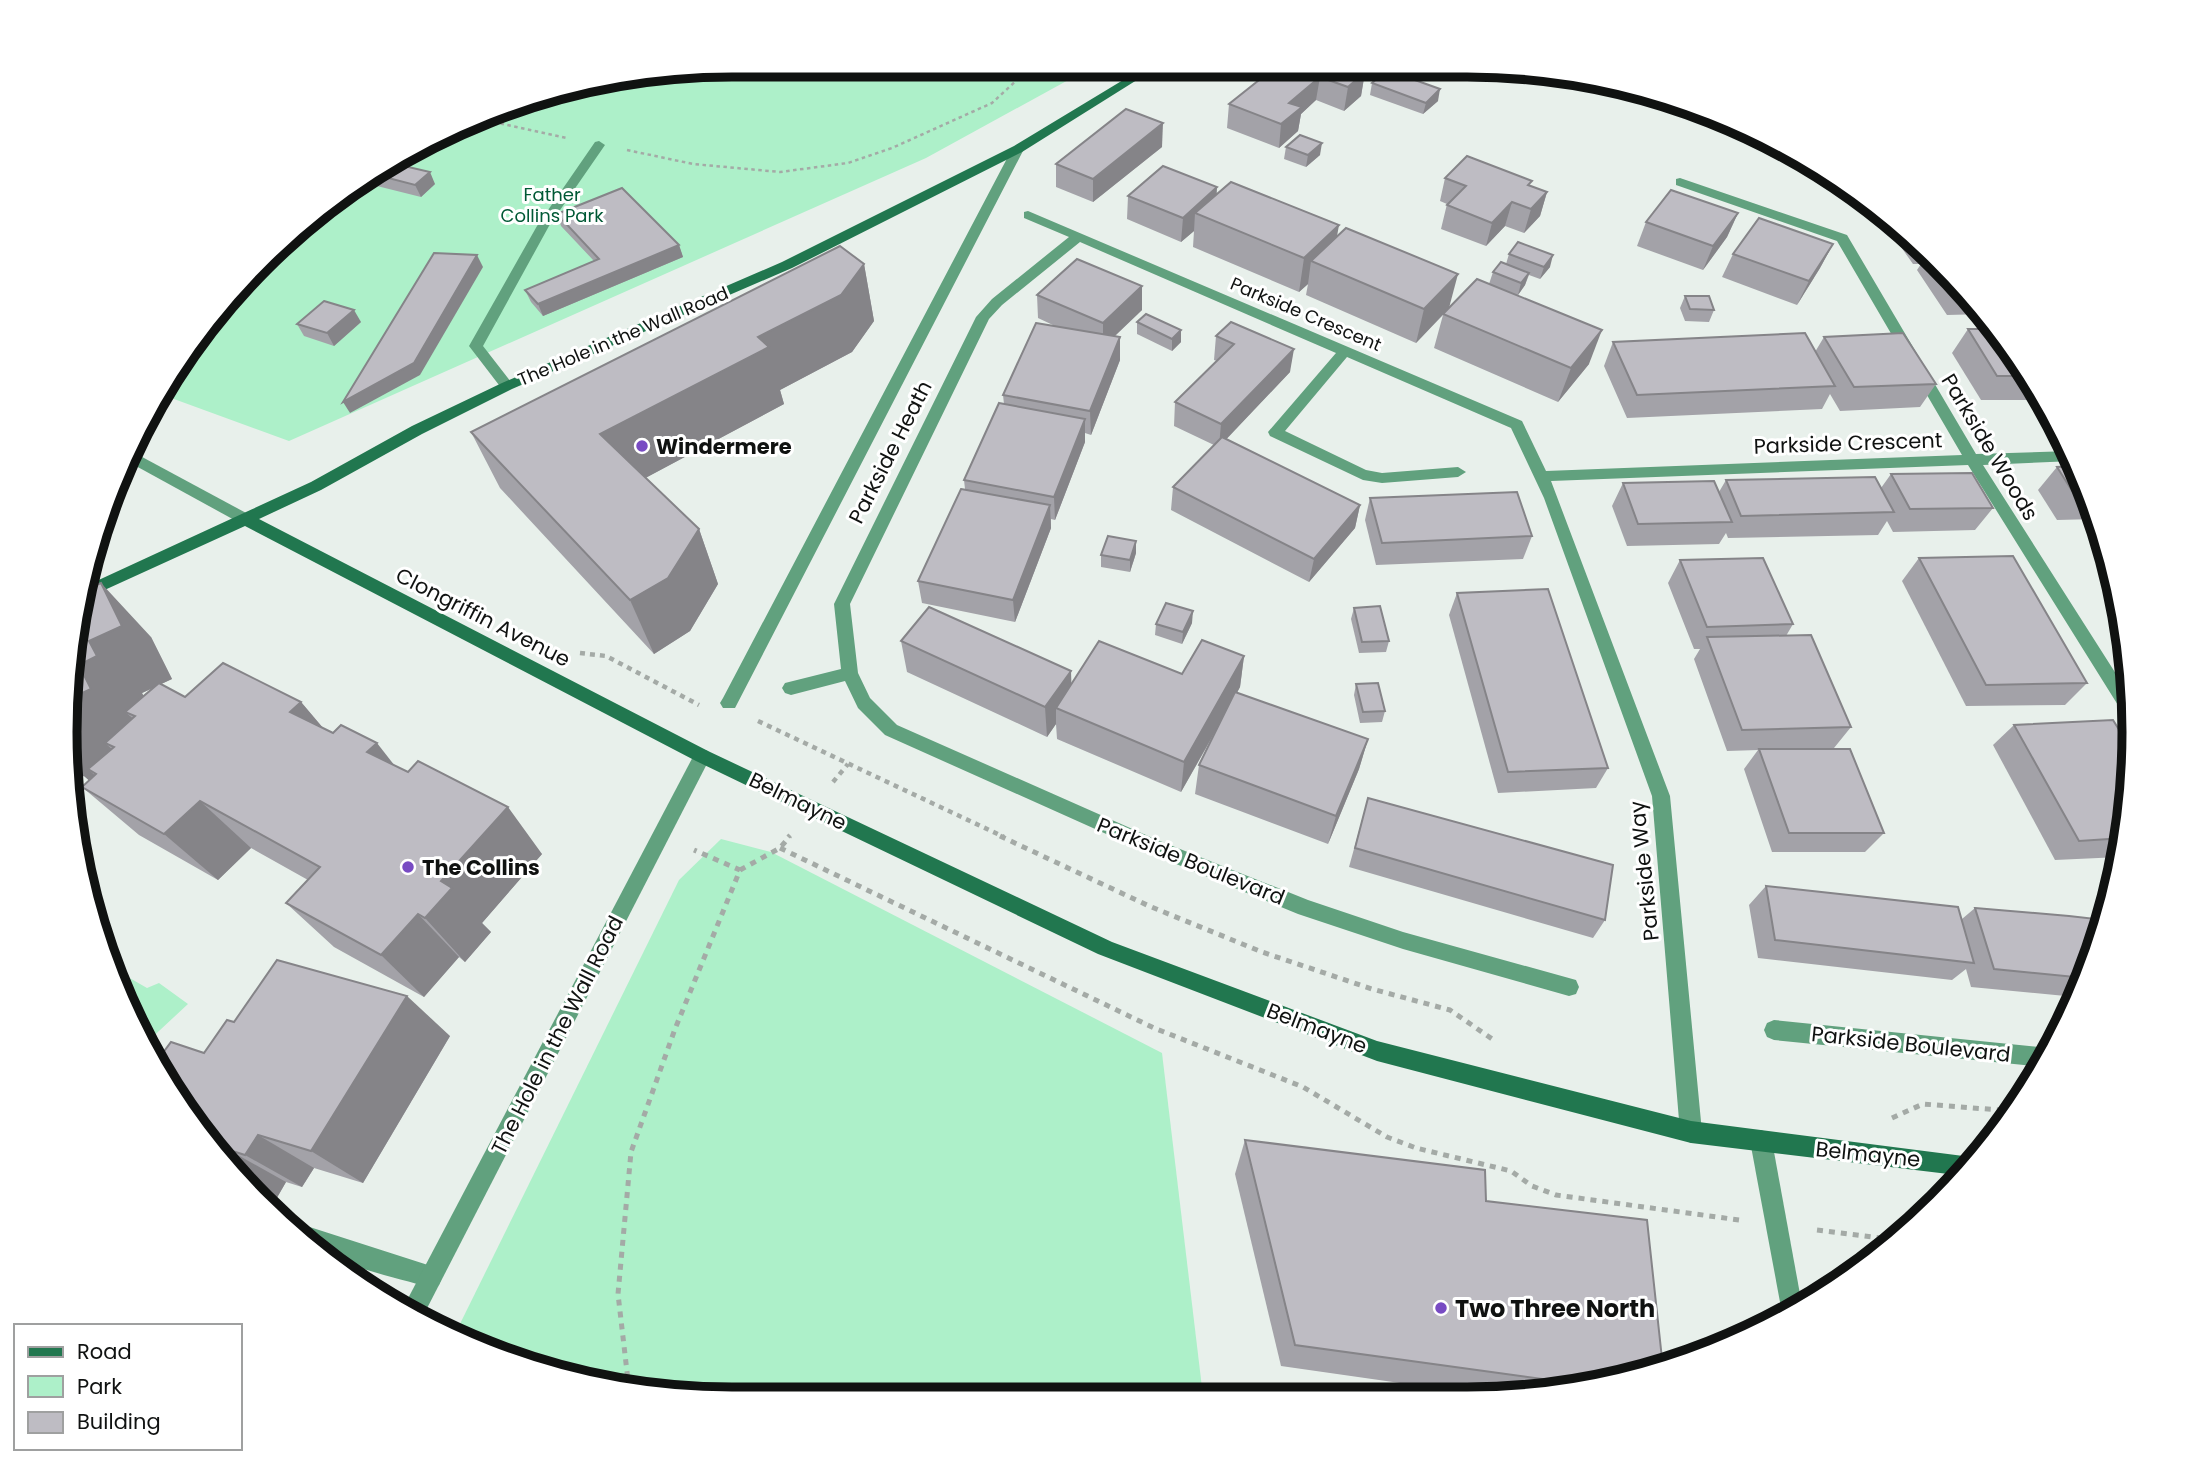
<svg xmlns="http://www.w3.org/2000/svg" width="2199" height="1464" viewBox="0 0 2199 1464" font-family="Poppins,sans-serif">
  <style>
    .green { fill: #adf0c9 }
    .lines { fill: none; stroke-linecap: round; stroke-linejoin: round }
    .path-far2 { stroke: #a4aaa6; stroke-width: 2.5; stroke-dasharray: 3.5 3.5; stroke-linecap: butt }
    .path-far1 { stroke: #a4aaa6; stroke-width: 4.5; stroke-dasharray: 5 5; stroke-linecap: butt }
    .path { stroke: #a4aaa6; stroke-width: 5; stroke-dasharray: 6 6; stroke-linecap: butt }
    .lane { fill: #61a17e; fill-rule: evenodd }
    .street { fill: #61a17e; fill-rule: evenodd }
    .secondary { fill: #21774f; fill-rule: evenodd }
    .wall { fill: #a3a2a8; fill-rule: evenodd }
    .shaded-wall { fill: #858488 }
    .building { fill: #bebcc3; stroke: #858488; stroke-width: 2 }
    .poi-dot { fill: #784bc3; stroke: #fff; stroke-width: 2.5 }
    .labels { text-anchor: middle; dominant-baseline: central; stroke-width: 6; stroke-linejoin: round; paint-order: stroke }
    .far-park-label { font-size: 18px; fill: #005935; stroke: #fff }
    .far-street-label { font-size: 18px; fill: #101211; stroke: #fff }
    .street-label { font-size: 21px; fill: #101211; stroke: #fff }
    .poi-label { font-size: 21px; font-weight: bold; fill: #101211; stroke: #fff; text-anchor: start }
    .near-poi-label { font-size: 24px; font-weight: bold; fill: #101211; stroke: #fff; text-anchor: start }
    .rim { fill: none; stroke: #101211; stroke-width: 9 }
  </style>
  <rect width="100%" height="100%" fill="#e8f0eb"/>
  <g class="green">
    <polygon points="732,65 1092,67 926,158 289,441 163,395 203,325 361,177 518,100"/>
    <polygon points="721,839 771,852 1162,1053 1203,1396 645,1393 454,1336 679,880"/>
    <polygon points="114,969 147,988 159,983 188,1004 145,1044"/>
  </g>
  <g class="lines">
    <g class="path-far2">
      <polyline points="480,119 567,138"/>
      <polyline points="627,150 693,164 780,172 848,163 892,148 992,103 1031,67"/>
    </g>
    <g class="path-far1">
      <polyline points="580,653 606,656 699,705"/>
      <polyline points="758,721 1004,837"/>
      <polyline points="833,782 848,764"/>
      <polyline points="788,837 790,835"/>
    </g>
    <g class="path">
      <polyline points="1000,836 1149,906 1262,952 1372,989 1450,1010 1495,1041"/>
      <polyline points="780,848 1154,1028 1303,1087 1387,1137 1416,1148 1511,1171 1532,1186 1556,1195 1739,1220"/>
      <polyline points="740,870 780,848 790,836"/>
      <polyline points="1892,1118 1923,1104 2012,1111"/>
      <polyline points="1817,1230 1896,1240"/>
      <polyline points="629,1389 618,1294 631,1152 675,1029 740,870 694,850"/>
    </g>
    <g class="lane">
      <polygon points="599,141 605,145 549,226 483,346 514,386 507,391 502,389 469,346 537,226 595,142"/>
      <polygon points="1761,1130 1769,1133 1772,1141 1802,1305 1783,1318 1750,1141 1753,1133"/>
      <path d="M291,1221L431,1266L439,1269L442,1277L439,1285L431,1288C385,1274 315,1262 284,1224Z"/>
    </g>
    <g class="street">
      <polygon points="1018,145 1024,149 735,708 723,708 720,703 723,698 1012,149"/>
      <polygon points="1680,178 1847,235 1976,454 2071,451 2074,461 1983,465 2132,699 2132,720 2126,718 1968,465 1551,481 1670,796 1702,1132 1699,1139 1691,1143 1683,1139 1680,1132 1652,796 1544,498 1511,428 1347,357 1285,431 1366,470 1382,473 1458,467 1466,472 1458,477 1382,483 1363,480 1270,436 1268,432 1336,353 1080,242 1002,305 989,319 850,604 858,673 870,698 897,725 1155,839 1308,900 1403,932 1576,980 1579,987 1576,994 1569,996 1403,949 1298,914 1142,850 885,735 858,708 845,681 791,695 785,693 782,688 785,683 841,669 834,604 976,317 992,299 1069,237 1024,218 1024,212 1028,211 1522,421 1546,471 1962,455 1837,241 1676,185 1676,179"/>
      <polygon points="131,451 248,514 251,518 248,522 238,522 125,460"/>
      <polygon points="702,749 708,751 711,756 421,1320 404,1306 696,751"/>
      <polygon points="1774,1020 2048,1048 2052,1050 2044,1067 1774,1040 1767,1037 1764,1030 1767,1023"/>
    </g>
    <polygon class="secondary" points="1143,68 1156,68 1022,152 792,268 512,389 422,434 321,490 259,519 708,751 1112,942 1377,1041 1691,1121 1979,1158 1965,1176 1691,1143 1377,1061 1098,954 696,761 245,526 87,598 90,584 311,482 412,426 502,383 782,262 1014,146"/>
  </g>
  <g class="wall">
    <polygon points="1273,69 1365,72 1361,96 1344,111 1316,100 1301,114 1298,131 1279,148 1227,128 1229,104"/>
    <polygon points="1505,70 1548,70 1537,81"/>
    <polygon points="1372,83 1438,101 1423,114 1370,95"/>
    <polygon points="1714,119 1762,133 1763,134 1761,137 1713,120"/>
    <polygon points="1162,147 1093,202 1056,187 1056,164"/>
    <polygon points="1286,147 1320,155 1306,167 1284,159"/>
    <polygon points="391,163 435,184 421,197 357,181 361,177"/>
    <polygon points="1815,169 1837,183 1813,175"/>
    <polygon points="1445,178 1531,186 1547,192 1540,216 1524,233 1505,226 1486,246 1441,229 1447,204 1440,201"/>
    <polygon points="1217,193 1336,237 1449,307 1489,284 1493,272 1506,264 1509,254 1550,267 1540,279 1529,275 1525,285 1518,295 1589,364 1558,402 1434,348 1443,315 1416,343 1306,295 1308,284 1299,292 1193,247 1194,231 1181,242 1127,219 1128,196"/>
    <polygon points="1738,213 1727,237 1703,270 1637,246 1646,222"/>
    <polygon points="557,214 679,245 683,257 543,316 531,302 525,290 594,261 561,226"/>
    <polygon points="1887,217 1907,231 1985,314 1947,315 1917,270 1921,264 1913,264 1884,223"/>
    <polygon points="1833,244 1820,268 1797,305 1722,277 1733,254"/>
    <polygon points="864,264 874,321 852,352 780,390 784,404 645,478 699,529 718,584 690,631 654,654 500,488 471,432"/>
    <polygon points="1142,286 1142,310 1115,336 1120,360 1091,435 1085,433 1085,442 1055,520 1051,519 1051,528 1015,622 922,603 918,581 965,489 964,480 1004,404 1003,395 1055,326 1038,318 1037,295"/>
    <polygon points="1685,296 1714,310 1709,322 1685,321 1680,308"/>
    <polygon points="361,322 334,346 304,336 297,324"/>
    <polygon points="1137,322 1181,330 1181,342 1172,351 1137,334"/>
    <polygon points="1231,322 1290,372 1226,439 1360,505 1355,528 1309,582 1171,510 1173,487 1214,445 1174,426 1175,402 1217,361 1214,360 1216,336"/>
    <polygon points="1968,329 1998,329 2042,400 1981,400 1952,353"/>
    <polygon points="1824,337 1936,384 1920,407 1840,411 1830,394 1822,409 1627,418 1604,366 1613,342 1815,352"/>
    <polygon points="2076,466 2096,519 2057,520 2038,490 2057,467"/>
    <polygon points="1891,474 1993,508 1975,530 1893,532 1887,521 1878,535 1728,538 1726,533 1719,544 1627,546 1612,506 1623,483 1719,492 1726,480 1881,488"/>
    <polygon points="1370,498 1532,536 1523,559 1376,565 1365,520"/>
    <polygon points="1136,541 1136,553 1130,572 1101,567 1101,555"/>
    <polygon points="1919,558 2087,683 2065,705 1966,706 1902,581"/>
    <polygon points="2111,558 2112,560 2113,569 2108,561"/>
    <polygon points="1680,560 1793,624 1786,636 1851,727 1834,748 1884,833 1865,852 1772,852 1744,769 1758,750 1727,751 1694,659 1700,649 1694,649 1668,583"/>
    <polygon points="1457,593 1608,768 1596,788 1498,793 1449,615"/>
    <polygon points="1354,608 1389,641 1386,652 1359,653 1351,619"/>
    <polygon points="1192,623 1182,644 1155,635 1156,624"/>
    <path d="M151,637L172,679L161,684L185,697L301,702L324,729L395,766L542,854L482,923L491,932L465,962L459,957L424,997L334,947L286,903L308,880L251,848L218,880L139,835L82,787L89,780L84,776ZM153,688L143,696L142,693Z"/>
    <polygon points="901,641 1071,684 1182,674 1244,656 1240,687 1237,693 1368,739 1359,769 1328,844 1195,794 1199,765 1217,729 1181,792 1057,739 1056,724 1047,737 907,672"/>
    <polygon points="1356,684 1385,711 1382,722 1360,723 1354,695"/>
    <polygon points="2014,725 2128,819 2120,857 2055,860 1993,745"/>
    <polygon points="1368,798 1605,920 1593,938 1349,867"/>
    <polygon points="1766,886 1962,919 1975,908 2099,947 2076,997 1971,987 1966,969 1952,980 1758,958 1749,905"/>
    <polygon points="234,1022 450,1036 363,1183 314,1168 302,1187 286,1182 271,1208 154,1065 204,1053"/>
    <polygon points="1245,1140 1486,1201 1639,1377 1505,1398 1281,1366 1235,1174"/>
  </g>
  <g class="shaded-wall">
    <polygon points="1540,70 1548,70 1537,81"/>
    <polygon points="1365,72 1361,96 1344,111 1348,87"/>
    <polygon points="1320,77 1316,100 1301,114 1298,131 1279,148 1281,124 1289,103"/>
    <polygon points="1440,89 1438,101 1423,114 1426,103"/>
    <polygon points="1163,123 1162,147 1093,202 1093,179"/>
    <polygon points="1322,143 1320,155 1306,167 1308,155"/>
    <polygon points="430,172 435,184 421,197 415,185"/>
    <polygon points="1217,187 1216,211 1195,213 1194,231 1181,242 1183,218"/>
    <polygon points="1547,192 1540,216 1524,233 1531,209"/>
    <polygon points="1512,202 1505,226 1486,246 1492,223"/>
    <polygon points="1738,213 1727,237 1703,270 1713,246"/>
    <polygon points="1339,225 1333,259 1311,261 1308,284 1299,292 1304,258"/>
    <polygon points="1833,244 1820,268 1797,305 1809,281"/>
    <polygon points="679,245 683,257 543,316 538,304"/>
    <polygon points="477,255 483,267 420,375 350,413 343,402"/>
    <polygon points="1553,255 1550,267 1540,279 1544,267"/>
    <polygon points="864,264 874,321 852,352 780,390 784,404 623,490 600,434"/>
    <polygon points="1529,273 1525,285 1518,295 1521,283"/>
    <polygon points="1458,274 1449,308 1416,343 1424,309"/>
    <polygon points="1142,286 1142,310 1103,347 1103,323"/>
    <polygon points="354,310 361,322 334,346 327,333"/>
    <polygon points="1181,330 1181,342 1172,351 1172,339"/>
    <polygon points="1602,330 1589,364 1558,402 1571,368"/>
    <polygon points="1120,337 1120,360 1091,435 1090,411"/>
    <polygon points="1294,349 1290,372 1219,447 1221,424"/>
    <polygon points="1085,419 1085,442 1055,520 1054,497"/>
    <polygon points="1050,505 1051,528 1015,622 1013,600"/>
    <polygon points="1360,505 1355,528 1309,582 1314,559"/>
    <polygon points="699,529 718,584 690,631 654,654 630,600"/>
    <polygon points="1136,541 1136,553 1130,572 1130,560"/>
    <polygon points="101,583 151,637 172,679 142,693 150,708 125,712 135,720 114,747 105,743 130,765 96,774 88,769 100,780 93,784 84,776 75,780 69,718 69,699 79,665 89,641"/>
    <polygon points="1193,611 1192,623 1182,644 1183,632"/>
    <polygon points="1244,656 1240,687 1181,792 1184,762"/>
    <polygon points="1071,671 1072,702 1056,708 1056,724 1047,737 1045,707"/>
    <polygon points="301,702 344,753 290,712"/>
    <polygon points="1368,739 1359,769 1328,844 1336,816"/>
    <polygon points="377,743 416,793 367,752"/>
    <polygon points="200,801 251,848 218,880 164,834"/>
    <polygon points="508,807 542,854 482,923 491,932 465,962 425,918 441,881"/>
    <polygon points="418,914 459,957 424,997 381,955"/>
    <polygon points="407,996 450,1036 363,1183 311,1151"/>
    <polygon points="258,1135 314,1168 302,1187 245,1155"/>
    <polygon points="229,1150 286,1182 271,1208 226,1154"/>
  </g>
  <g class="building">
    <polygon points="1273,69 1355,69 1365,72 1348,87 1320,77 1289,103 1302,107 1281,124 1229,104"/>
    <polygon points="1387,70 1440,89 1426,103 1372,83"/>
    <polygon points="1126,109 1163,123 1093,179 1056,164"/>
    <polygon points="1300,135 1322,143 1308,155 1286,147"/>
    <polygon points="1467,156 1532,181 1528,185 1547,192 1531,209 1512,202 1492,223 1447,205 1466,186 1445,178"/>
    <polygon points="391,163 430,172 415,185 369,173"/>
    <polygon points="1163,166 1217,187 1183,218 1128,196"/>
    <polygon points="1231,182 1339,225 1304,258 1195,213"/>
    <polygon points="622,188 679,245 538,304 525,290 599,259 557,214"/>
    <polygon points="1671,190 1738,213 1713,246 1646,222"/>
    <polygon points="1759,218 1833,244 1809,281 1733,254"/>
    <polygon points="1346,228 1458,274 1424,309 1311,261"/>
    <polygon points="1518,242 1553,255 1544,267 1509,254"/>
    <polygon points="840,246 864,264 841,295 758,337 769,347 600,434 699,529 668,578 630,600 471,432"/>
    <polygon points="434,253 477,255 414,363 343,402"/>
    <polygon points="1077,259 1142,286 1103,323 1037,295"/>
    <polygon points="1501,262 1529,273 1521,283 1493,272"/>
    <polygon points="1477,279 1602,330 1571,368 1443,314"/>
    <polygon points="1685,296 1709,296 1714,310 1690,309"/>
    <polygon points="324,301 354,310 327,333 297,324"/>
    <polygon points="1146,314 1181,330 1172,339 1137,322"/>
    <polygon points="1231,322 1294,349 1221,424 1175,402 1234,344 1216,336"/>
    <polygon points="1036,323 1120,337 1090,411 1003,395"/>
    <polygon points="1968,329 1998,329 2028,376 1997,376"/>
    <polygon points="1805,333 1835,386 1637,395 1613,342"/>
    <polygon points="1903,333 1936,384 1854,387 1824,337"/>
    <polygon points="999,403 1085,419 1054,497 964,480"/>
    <polygon points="1222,437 1360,505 1314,559 1173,487"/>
    <polygon points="2076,466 2088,497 2076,497 2057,467"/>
    <polygon points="1972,473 1993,508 1910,509 1891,474"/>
    <polygon points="1875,477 1894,512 1741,516 1726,480"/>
    <polygon points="1714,481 1732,522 1638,524 1623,483"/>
    <polygon points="961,489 1050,505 1013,600 918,581"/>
    <polygon points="1517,492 1532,536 1382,543 1370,498"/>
    <polygon points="1108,536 1136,541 1130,560 1101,555"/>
    <polygon points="2013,556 2087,683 1986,685 1919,558"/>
    <polygon points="1763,558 1793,624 1707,627 1680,560"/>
    <polygon points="101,583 122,626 89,641 97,656 79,665 91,689 69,699 76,714 69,718 66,688 89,588"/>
    <polygon points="1548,589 1608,768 1508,772 1457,593"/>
    <polygon points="1166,603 1193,611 1183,632 1156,624"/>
    <polygon points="1380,606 1389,641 1362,642 1354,608"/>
    <polygon points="929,607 1071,671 1045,707 901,641"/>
    <polygon points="1811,635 1851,727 1742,730 1707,637"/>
    <polygon points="1202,640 1244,656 1184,762 1056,708 1099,641 1182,674"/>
    <polygon points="223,663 301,702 290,712 333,733 341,725 377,743 367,752 408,772 418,761 508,807 441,881 452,888 425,918 418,914 381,955 286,903 320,867 200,801 164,834 82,787 96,774 88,769 114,747 105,743 135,716 125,712 159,683 185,697"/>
    <polygon points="1378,683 1385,711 1363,712 1356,684"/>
    <polygon points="1235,692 1368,739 1336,816 1199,765"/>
    <polygon points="2113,720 2131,749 2128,819 2124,838 2079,841 2014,725"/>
    <polygon points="1759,749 1850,749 1884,833 1789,833"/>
    <polygon points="1368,798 1613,865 1605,920 1355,848"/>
    <polygon points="1766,886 1958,907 1974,963 1775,940"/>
    <polygon points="1975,908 2069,916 2105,920 2099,947 2085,978 1994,969"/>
    <polygon points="277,960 407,996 311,1151 258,1135 245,1155 229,1150 226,1154 154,1065 171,1042 204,1053 227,1020 234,1022"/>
    <polygon points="1245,1140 1485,1170 1486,1201 1647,1220 1663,1368 1639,1377 1586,1385 1295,1345"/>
  </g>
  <g class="poi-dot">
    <circle cx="642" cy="446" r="7"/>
    <circle cx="408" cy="867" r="7"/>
    <circle cx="1441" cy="1308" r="7"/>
  </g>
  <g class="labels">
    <g class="far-park-label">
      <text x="552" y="194">Father<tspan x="552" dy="21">Collins Park</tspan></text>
    </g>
    <g class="far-street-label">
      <text transform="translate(1306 314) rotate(23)">Parkside Crescent</text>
      <text transform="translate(623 336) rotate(-23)">The Hole in the Wall Road</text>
    </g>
    <g class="street-label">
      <text transform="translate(1848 443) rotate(-2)">Parkside Crescent</text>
      <text transform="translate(1990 447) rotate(59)">Parkside Woods</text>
      <text transform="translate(890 452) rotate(-63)">Parkside Heath</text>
      <text transform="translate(483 617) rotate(27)">Clongriffin Avenue</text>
      <text transform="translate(798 801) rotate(26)">Belmayne</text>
      <text transform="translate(1191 861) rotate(22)">Parkside Boulevard</text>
      <text transform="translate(1644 871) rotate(-96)">Parkside Way</text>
      <text transform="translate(1317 1028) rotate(21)">Belmayne</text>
      <text transform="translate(557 1035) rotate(-63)">The Hole in the Wall Road</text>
      <text transform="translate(1911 1044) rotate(6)">Parkside Boulevard</text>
      <text transform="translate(1868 1154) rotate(6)">Belmayne</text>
    </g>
    <g class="poi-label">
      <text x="656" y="446">Windermere</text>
      <text x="422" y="867">The Collins</text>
    </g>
    <g class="near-poi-label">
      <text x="1455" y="1308">Two Three North</text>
    </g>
  </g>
  <path d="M0 0H2199V1464H0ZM732 77H1467A655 655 0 0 1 2122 732V732A655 655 0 0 1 1467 1387H732A655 655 0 0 1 77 732V732A655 655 0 0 1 732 77Z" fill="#fff" fill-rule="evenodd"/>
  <path class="rim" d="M732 77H1467A655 655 0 0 1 2122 732V732A655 655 0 0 1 1467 1387H732A655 655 0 0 1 77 732V732A655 655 0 0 1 732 77Z"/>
  <rect x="14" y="1324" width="228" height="126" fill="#ffffff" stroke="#9fa0a0" stroke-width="2"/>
  <rect x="28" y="1347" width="35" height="10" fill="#21774f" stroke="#9fa0a0" stroke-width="2"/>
  <text x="77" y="1359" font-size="21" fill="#101211">Road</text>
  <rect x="28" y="1376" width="35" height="21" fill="#adf0c9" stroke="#9fa0a0" stroke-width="2"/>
  <text x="77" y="1394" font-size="21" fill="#101211">Park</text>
  <rect x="28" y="1412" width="35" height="21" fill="#bebcc3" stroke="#9fa0a0" stroke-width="2"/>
  <text x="77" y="1429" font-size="21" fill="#101211">Building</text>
</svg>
